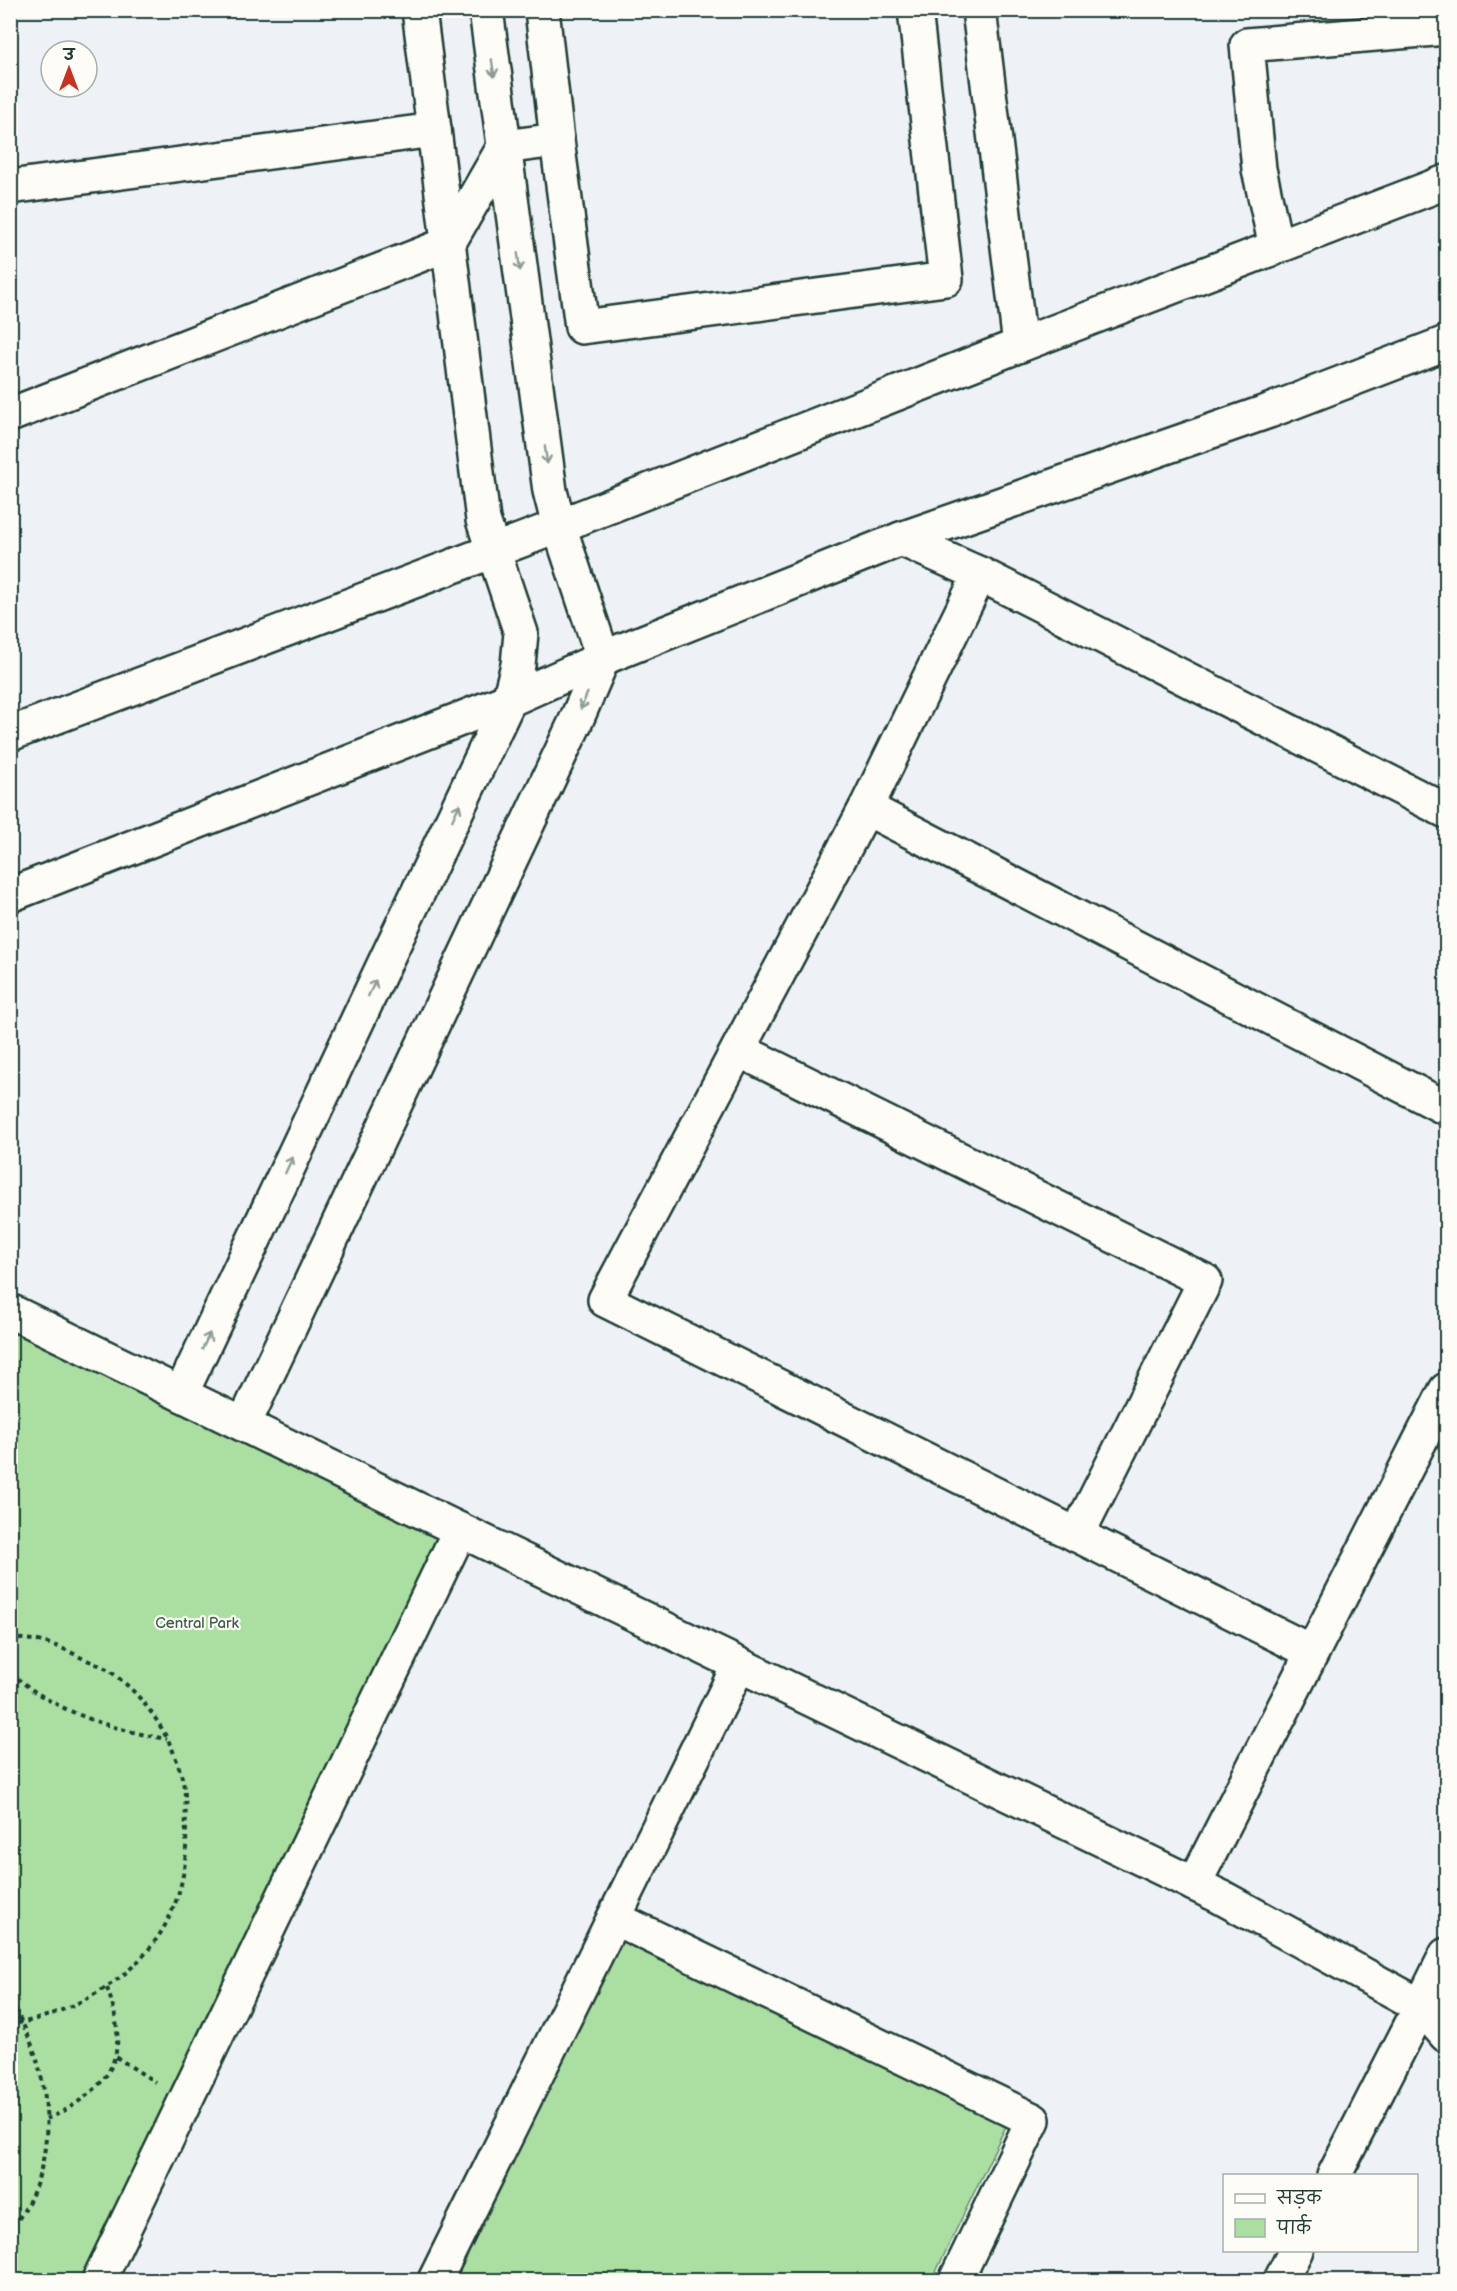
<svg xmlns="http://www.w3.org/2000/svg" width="1457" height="2291" viewBox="0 0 1457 2291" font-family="'Balsamiq Sans','Playpen Sans Deva',sans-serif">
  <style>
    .green { fill: #aadfa1; stroke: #648e6a; stroke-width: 1.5 }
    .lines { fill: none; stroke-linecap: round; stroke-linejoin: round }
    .minor-casing { stroke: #1f3d34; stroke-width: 38 }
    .path { stroke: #1f3d34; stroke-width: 4; stroke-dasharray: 4.5 4.5; stroke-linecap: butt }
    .minor { stroke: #fdfcf7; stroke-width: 33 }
    .oneway { stroke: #8e9c96 }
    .labels { text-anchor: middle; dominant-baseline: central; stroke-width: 4.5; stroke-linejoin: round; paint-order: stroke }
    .park-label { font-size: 15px; fill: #3b5d4a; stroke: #fdfcf7 }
  </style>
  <rect width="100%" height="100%" fill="#eef2f7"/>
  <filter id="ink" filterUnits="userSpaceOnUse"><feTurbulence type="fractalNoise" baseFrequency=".0167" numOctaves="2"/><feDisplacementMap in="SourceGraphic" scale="12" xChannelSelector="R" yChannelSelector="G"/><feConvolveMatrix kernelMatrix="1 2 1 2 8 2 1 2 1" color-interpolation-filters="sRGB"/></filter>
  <g filter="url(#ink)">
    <g class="green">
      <polygon points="10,1326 446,1537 85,2280 11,2280"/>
      <polygon points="617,1936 1006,2126 932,2280 448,2280"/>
    </g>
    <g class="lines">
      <defs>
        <g id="minor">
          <polyline points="542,10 557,140 582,327 946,279 915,10"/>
          <polyline points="10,187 434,130"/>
          <polyline points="1276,247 1259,169 1247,45 1446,28"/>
          <polyline points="1020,345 1446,182"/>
          <polyline points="10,415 448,244 504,147 557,140"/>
          <polyline points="901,539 1269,411 1446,343"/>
          <polyline points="980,574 866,808 1446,1108"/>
          <polyline points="10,734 559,526 1020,345 979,10"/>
          <polyline points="866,808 605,1300 1312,1652"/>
          <polyline points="10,895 509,700 603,658 901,539 980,574 1446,811"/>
          <polyline points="739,1050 1205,1281 1077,1535"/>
          <polyline points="10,1311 460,1530 99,2280"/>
          <polyline points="181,1394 509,700 518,665 521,633 483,520 419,10"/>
          <polyline points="244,1424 575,723 603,658 559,526 550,491 486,10"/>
          <polyline points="460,1530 1221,1897 1421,2006 1334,2176"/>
          <polyline points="1194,1884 1446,1390"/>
          <polyline points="614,1918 1033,2120 956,2280"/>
          <polyline points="1446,1955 1421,2006 1446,2035"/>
          <polyline points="435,2280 739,1665"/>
          <polyline points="1281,2280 1296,2250"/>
        </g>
      </defs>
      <use href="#minor" class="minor-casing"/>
      <g class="path">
        <path d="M10,1638C19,1639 29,1639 38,1641C53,1644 67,1650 80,1657C88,1661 98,1664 105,1668C143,1693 171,1734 182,1778C187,1796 185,1814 186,1832C189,1914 145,1974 71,2006C51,2015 32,2022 10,2024"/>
        <path d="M10,1673C19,1680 28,1687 37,1693C76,1718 121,1731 167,1739"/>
        <path d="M10,2002C53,2067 64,2166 10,2230"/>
        <polyline points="116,2057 155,2082"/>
        <path d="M46,2119C62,2113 73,2106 86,2096C125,2067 122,2030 107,1988"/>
      </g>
      <use href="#minor" class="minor"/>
    </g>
    <defs><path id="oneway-shaft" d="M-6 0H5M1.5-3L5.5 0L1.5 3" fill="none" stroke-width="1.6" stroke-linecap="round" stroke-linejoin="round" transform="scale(1.5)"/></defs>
    <g class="oneway">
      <use href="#oneway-shaft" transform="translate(493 68) rotate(82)"/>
      <use href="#oneway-shaft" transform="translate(519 262) rotate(82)"/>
      <use href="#oneway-shaft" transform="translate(546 455) rotate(82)"/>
      <use href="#oneway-shaft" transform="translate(584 701) rotate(113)"/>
      <use href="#oneway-shaft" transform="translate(456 812) rotate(-65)"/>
      <use href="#oneway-shaft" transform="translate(372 988) rotate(-65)"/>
      <use href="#oneway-shaft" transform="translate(289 1165) rotate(-65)"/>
      <use href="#oneway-shaft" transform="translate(206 1341) rotate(-65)"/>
    </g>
  </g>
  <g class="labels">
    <g class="park-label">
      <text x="197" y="1623">Central Park</text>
    </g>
  </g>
  <rect width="1457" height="2291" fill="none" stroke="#fdfcf7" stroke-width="36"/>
  <rect x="18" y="18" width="1421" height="2255" fill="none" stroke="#1f3d34" stroke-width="2" filter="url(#ink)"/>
  <rect x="1223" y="2174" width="195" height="78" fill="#fdfcf7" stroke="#a4b0a9" stroke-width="1.5"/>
  <rect x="1235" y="2194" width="30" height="9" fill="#fdfcf7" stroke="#a4b0a9" stroke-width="1.5"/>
  <text x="1277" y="2204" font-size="18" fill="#1f3d34">सड़क</text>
  <rect x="1235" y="2219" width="30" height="18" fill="#aadfa1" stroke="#a4b0a9" stroke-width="1.5"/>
  <text x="1277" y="2234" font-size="18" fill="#1f3d34">पार्क</text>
  <g transform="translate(69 69)"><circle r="28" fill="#fdfcf7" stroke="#a4b0a9" stroke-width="1.5"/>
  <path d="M0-4.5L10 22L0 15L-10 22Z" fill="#c8321e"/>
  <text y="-9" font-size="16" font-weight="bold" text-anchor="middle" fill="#1f3d34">उ</text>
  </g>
</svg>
